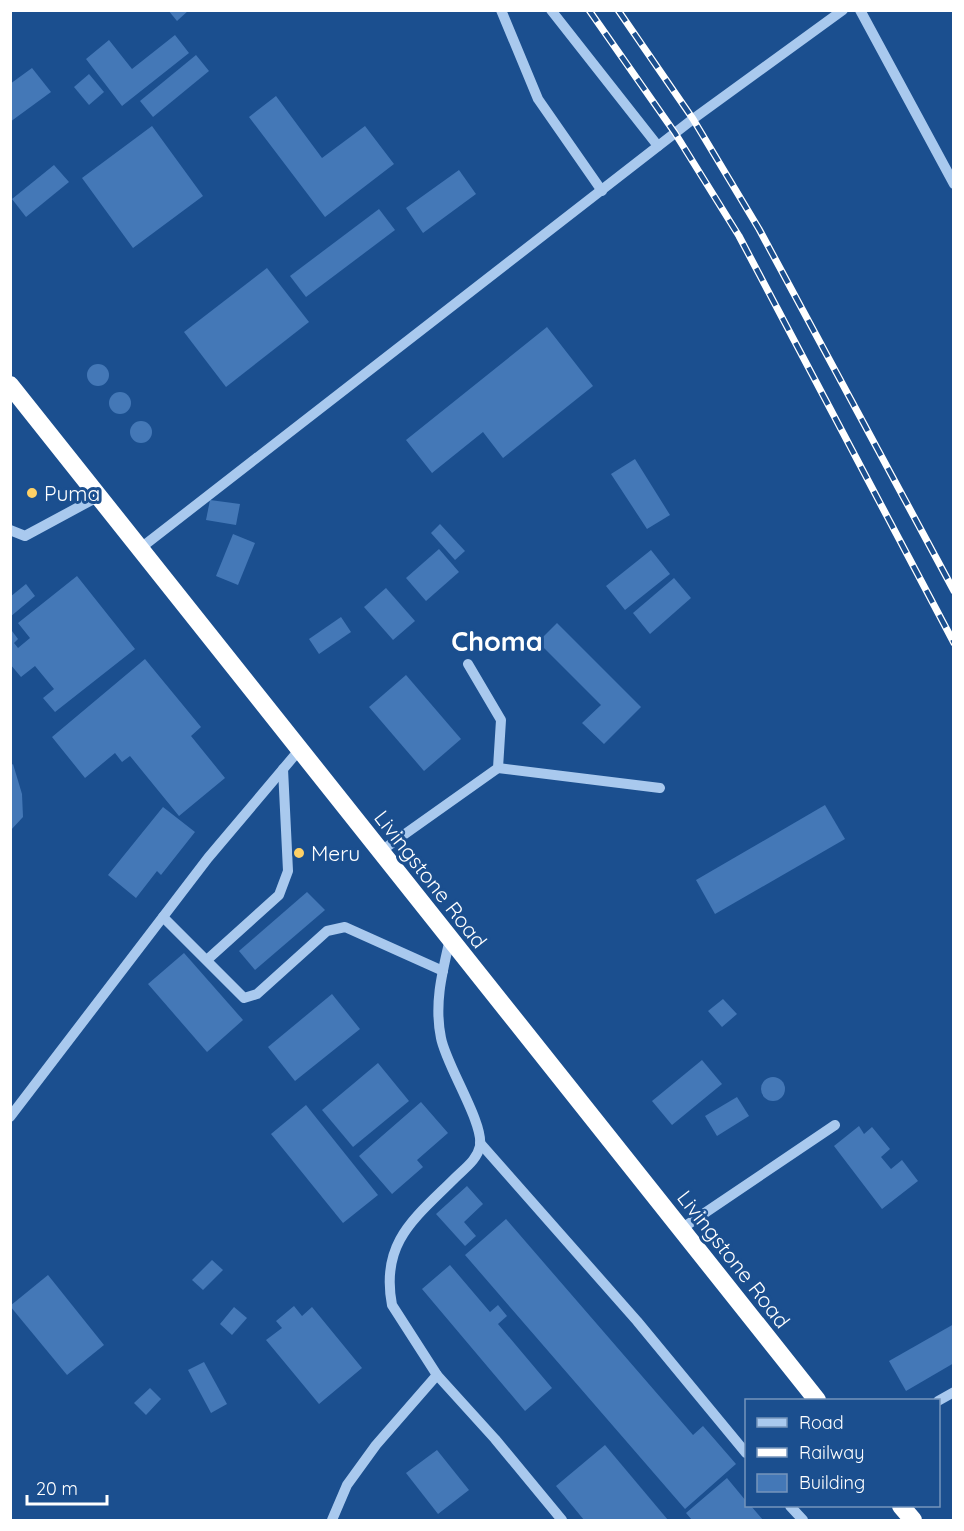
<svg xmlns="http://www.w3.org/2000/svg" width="964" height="1531" viewBox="0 0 964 1531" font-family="Quicksand,sans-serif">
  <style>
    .building { fill: #4478b7 }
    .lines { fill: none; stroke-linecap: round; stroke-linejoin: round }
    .minor { stroke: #a9c9ee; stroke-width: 10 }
    .highway { stroke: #fff; stroke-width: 18 }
    .rail-casing { stroke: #fff; stroke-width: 7 }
    .rail { stroke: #1b4f8f; stroke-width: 4.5; stroke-dasharray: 14; stroke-linecap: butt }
    .poi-dot { fill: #ffd166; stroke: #1b4f8f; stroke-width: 2 }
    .labels { text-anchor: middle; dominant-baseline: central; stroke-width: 6; stroke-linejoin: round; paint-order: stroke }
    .poi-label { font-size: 21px; fill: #fff; stroke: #1b4f8f; text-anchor: start }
    .street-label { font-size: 21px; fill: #fff; stroke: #1b4f8f }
    .district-label { font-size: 27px; font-weight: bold; fill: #fff; stroke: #1b4f8f }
  </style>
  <rect width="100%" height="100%" fill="#1b4f8f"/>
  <g class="building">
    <polygon points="168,10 189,10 177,21"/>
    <polygon points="175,35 189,53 122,106 86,59 109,40 132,69"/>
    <polygon points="196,55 209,71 153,117 140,101"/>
    <polygon points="32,68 51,92 10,122 10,84"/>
    <polygon points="89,74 104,92 89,105 74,87"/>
    <polygon points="276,96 322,158 365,126 394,164 325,217 249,117"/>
    <polygon points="152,126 203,196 133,248 82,178"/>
    <polygon points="54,165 69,182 26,217 12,199"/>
    <polygon points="459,170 476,194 423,233 406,208"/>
    <polygon points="379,209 395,230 306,297 290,276"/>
    <polygon points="267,268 309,322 226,387 184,332"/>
    <polygon points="547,327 593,386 503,458 483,432 432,473 406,440"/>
    <circle cx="98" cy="375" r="11"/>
    <circle cx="120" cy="403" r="11"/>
    <circle cx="141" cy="432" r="11"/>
    <polygon points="635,459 670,515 647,529 611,474"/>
    <polygon points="210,500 240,504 236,525 206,520"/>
    <polygon points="440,524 465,551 455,560 431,533"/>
    <polygon points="233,534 255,543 238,585 216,576"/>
    <polygon points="439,549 459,572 426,601 406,578"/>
    <polygon points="651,550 670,574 625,610 606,586"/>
    <polygon points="77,576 135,649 55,712 43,698 54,689 35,666 21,677 10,664 10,633 12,631 18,639 14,643 18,648 30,638 18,623"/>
    <polygon points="674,578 691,598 650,634 633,613"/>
    <polygon points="26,584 35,596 10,617 10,597"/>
    <polygon points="386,588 415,621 393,640 364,607"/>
    <polygon points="341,617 351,632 319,654 309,639"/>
    <polygon points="557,623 641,707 604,744 582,723 601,705 538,642"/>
    <polygon points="145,659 201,727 191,736 225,778 179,816 130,756 122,762 115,753 85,778 52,737"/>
    <polygon points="406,675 461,739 424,771 369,707"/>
    <polygon points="13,764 22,794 23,817 10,831 10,766"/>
    <polygon points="825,805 845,839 715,914 696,880"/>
    <polygon points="163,807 195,832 161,875 157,871 136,898 108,875"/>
    <polygon points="307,892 325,910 255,970 239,951"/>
    <polygon points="184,953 243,1020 207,1052 148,984"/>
    <polygon points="332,994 360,1029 295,1081 268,1047"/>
    <polygon points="723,999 737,1014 722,1027 708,1011"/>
    <polygon points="702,1060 722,1084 672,1125 652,1101"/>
    <polygon points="378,1063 409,1101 353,1147 322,1110"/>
    <circle cx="773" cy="1089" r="12"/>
    <polygon points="737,1097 749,1116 717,1136 705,1116"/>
    <polygon points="421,1102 448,1133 417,1160 423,1167 392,1194 359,1156"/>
    <polygon points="306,1105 378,1195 343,1223 271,1134"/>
    <polygon points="859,1126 864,1134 872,1127 890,1149 881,1157 891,1169 902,1160 918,1181 882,1209 834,1146"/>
    <polygon points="467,1186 483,1204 464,1222 476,1236 465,1246 436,1214"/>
    <polygon points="506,1219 693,1435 703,1426 736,1464 685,1509 465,1255"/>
    <polygon points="212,1260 223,1270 203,1290 192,1280"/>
    <polygon points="450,1265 490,1312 498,1305 507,1316 498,1324 552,1388 525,1411 422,1289"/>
    <polygon points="48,1275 104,1345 67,1375 10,1306"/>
    <polygon points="294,1306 302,1316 312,1307 362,1368 319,1404 266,1340 282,1328 276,1321"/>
    <polygon points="234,1307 247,1318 232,1335 220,1324"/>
    <polygon points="954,1324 954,1363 906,1391 889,1361"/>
    <polygon points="204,1362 227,1404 211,1413 188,1370"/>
    <polygon points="150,1388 161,1399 146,1415 134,1403"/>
    <polygon points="605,1445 668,1520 584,1520 556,1486"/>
    <polygon points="437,1450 469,1490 438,1514 406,1473"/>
    <polygon points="727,1478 746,1501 746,1506 751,1506 763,1520 692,1520 686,1513"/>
  </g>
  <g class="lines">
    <g class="minor">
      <polyline points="501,10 538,99 602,191"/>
      <polyline points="551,10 658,146"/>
      <polyline points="860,10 954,184"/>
      <polyline points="10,530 25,536 101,495"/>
      <polyline points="142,547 693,119 843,10"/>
      <polyline points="498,768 660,788"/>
      <polyline points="381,851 498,768 501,720 468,664"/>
      <polyline points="163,917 244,998 257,994 327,931 345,927 443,971"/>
      <path d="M450,939C442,973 434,1004 441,1038C446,1065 484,1123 480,1146C477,1160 465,1168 455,1178C415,1218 380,1242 392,1305L437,1375L495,1439L562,1520"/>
      <polyline points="208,959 279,895 288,871 283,769"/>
      <polyline points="10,1117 208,858 300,749"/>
      <polyline points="480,1143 637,1321 746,1453"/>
      <polyline points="681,1229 835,1125"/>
      <polyline points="938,1401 954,1392"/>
      <polyline points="790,1506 803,1520"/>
      <polyline points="332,1520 347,1485 376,1445 437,1375"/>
    </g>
    <g class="highway">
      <polyline points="10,385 817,1400"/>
      <polyline points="901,1506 913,1520"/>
    </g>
    <defs>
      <g id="rail">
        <polyline points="589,10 675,133 739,236 954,643"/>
        <polyline points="618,10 693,119 759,229 954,591"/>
      </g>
    </defs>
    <use href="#rail" class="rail-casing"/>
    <use href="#rail" class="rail"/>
  </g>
  <g class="poi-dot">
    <circle cx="32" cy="493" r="6"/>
    <circle cx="299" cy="853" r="6"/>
  </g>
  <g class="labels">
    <g class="poi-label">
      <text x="44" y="493">Puma</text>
      <text x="311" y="853">Meru</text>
    </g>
    <g class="street-label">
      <text transform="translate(431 879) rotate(52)">Livingstone Road</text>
      <text transform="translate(734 1259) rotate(52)">Livingstone Road</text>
    </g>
    <g class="district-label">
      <text x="497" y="641">Choma</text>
    </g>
  </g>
  <rect width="964" height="1531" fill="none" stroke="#ffffff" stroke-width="24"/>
  <rect x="745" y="1399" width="195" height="108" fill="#1b4f8f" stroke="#7695bc" stroke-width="1.5"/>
  <rect x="757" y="1418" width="30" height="9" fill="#a9c9ee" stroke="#7695bc" stroke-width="1.5"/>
  <text x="799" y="1429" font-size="18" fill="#ffffff">Road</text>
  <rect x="757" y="1448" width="30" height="9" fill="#ffffff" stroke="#7695bc" stroke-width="1.5"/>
  <text x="799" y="1459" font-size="18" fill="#ffffff">Railway</text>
  <rect x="757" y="1474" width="30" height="18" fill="#4478b7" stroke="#7695bc" stroke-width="1.5"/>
  <text x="799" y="1489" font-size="18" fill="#ffffff">Building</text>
  <path d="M27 1495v9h80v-9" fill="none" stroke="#ffffff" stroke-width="3"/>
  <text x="36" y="1495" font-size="18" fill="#ffffff" stroke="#1b4f8f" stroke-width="4.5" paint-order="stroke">20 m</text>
</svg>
